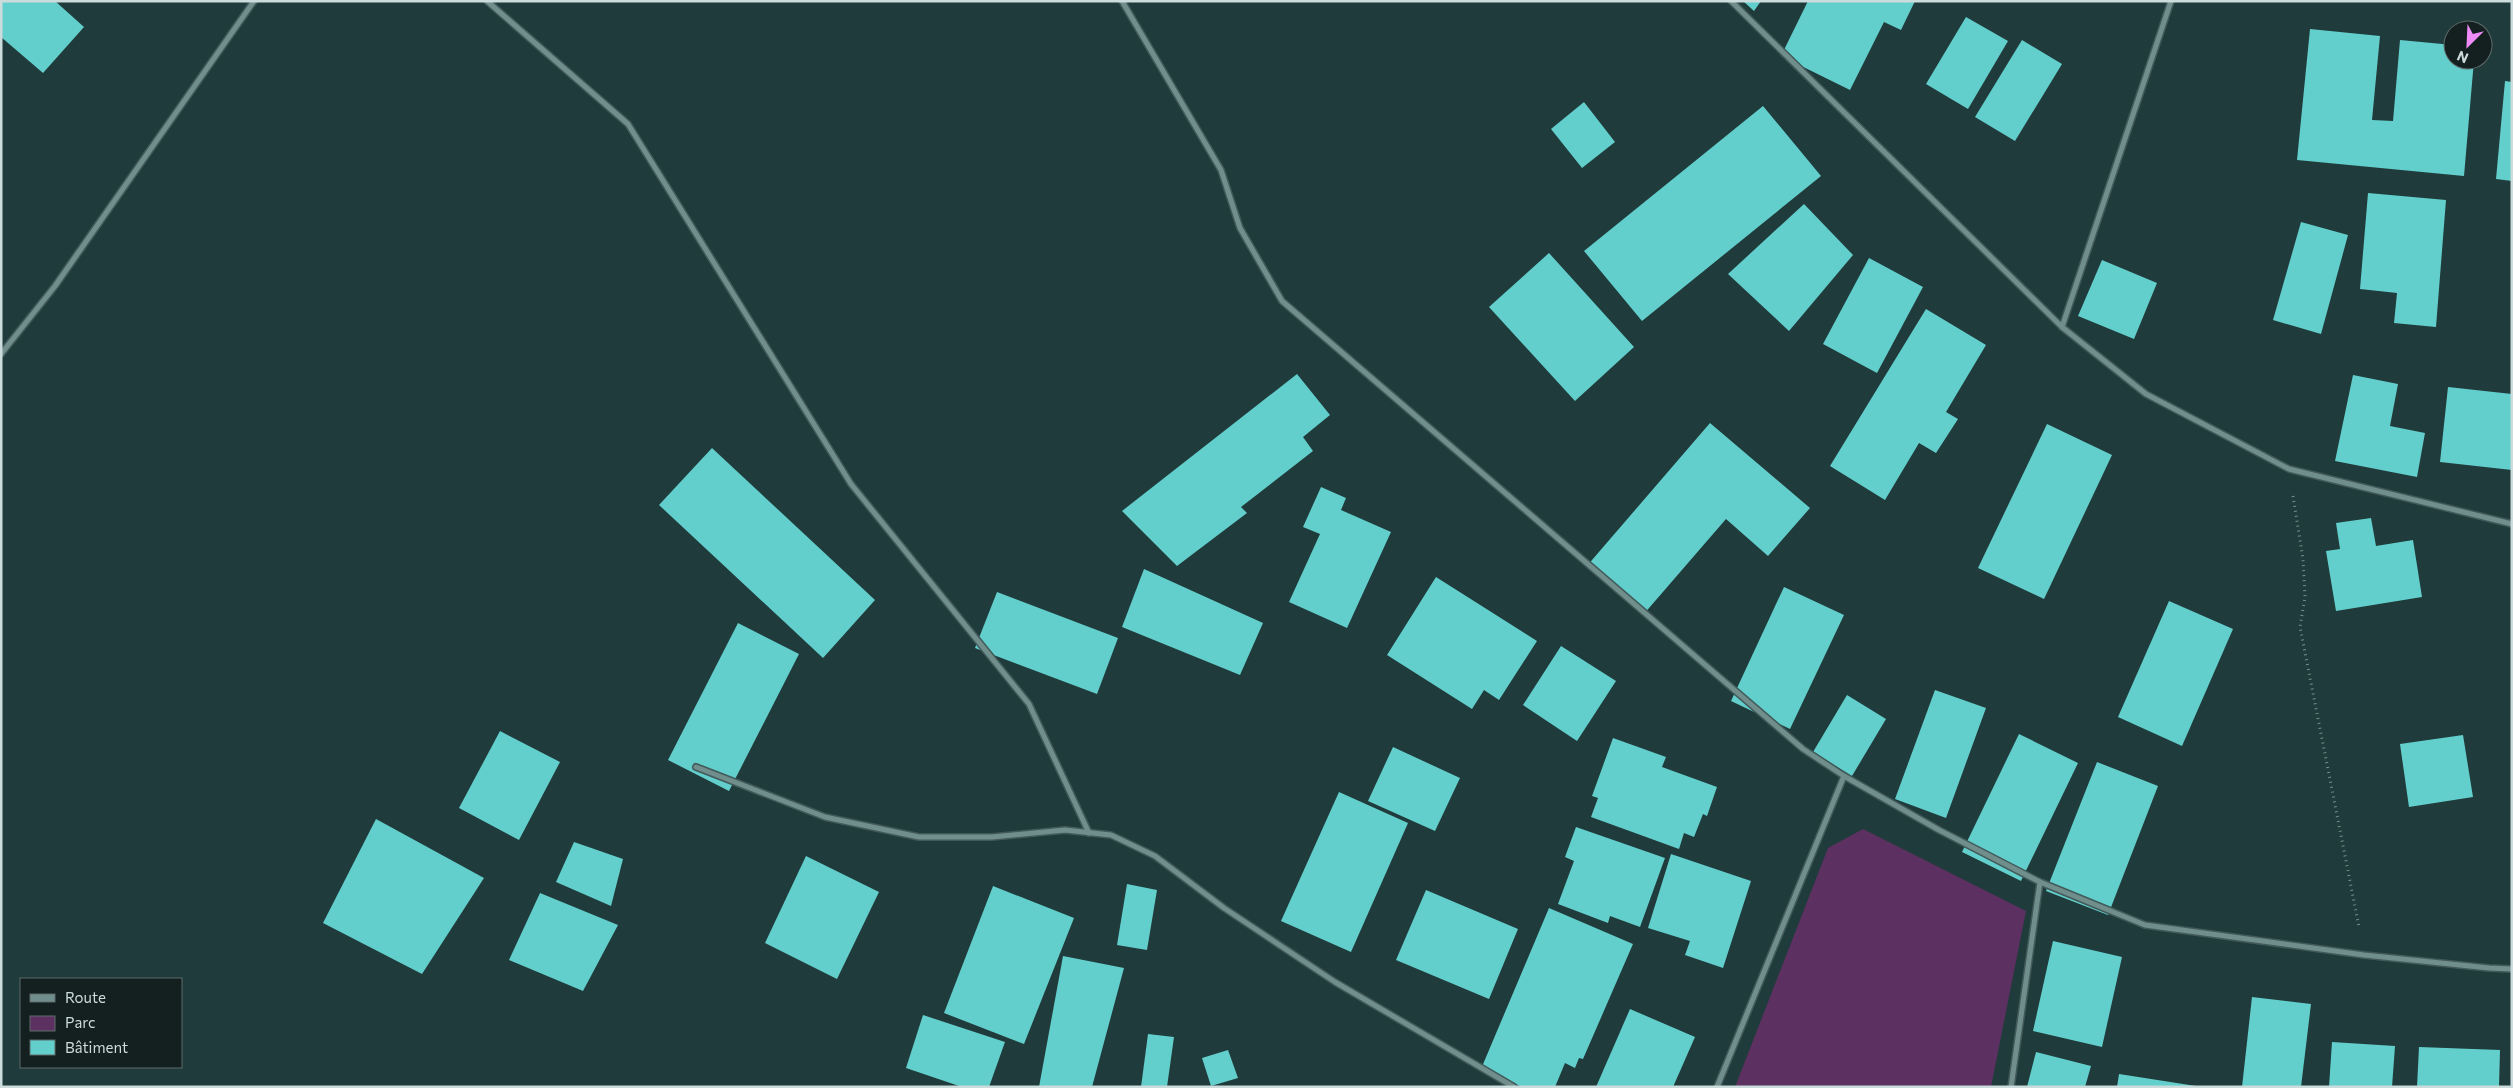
<svg xmlns="http://www.w3.org/2000/svg" width="2513" height="1088" viewBox="0 0 2513 1088" font-family="Commissioner,sans-serif">
  <style>
    .green { fill: #5c3060 }
    .building { fill: #63cfcc }
    .lines { fill: none; stroke-linecap: round; stroke-linejoin: round }
    .street-casing { stroke: #415a5a; stroke-width: 8 }
    .path { stroke: #798e8e; stroke-width: 3; stroke-dasharray: 1 4; stroke-linecap: butt }
    .street { stroke: #708e8c; stroke-width: 5 }
  </style>
  <rect width="100%" height="100%" fill="#203b3b"/>
  <polygon class="green" points="1863,829 2026,911 1991,1087 1735,1087 1828,848"/>
  <g class="building">
    <polygon points="1,1 55,1 84,27 43,73 1,37"/>
    <polygon points="1743,1 1761,1 1754,11"/>
    <polygon points="1808,1 1915,1 1901,30 1884,22 1850,90 1781,56"/>
    <polygon points="1966,17 2008,41 1968,109 1926,84"/>
    <polygon points="2310,29 2380,36 2372,120 2393,121 2400,40 2453,45 2453,60 2474,60 2464,176 2297,160"/>
    <polygon points="2022,40 2062,64 2015,141 1975,117"/>
    <polygon points="2505,81 2512,82 2512,181 2496,179"/>
    <polygon points="1584,102 1615,142 1582,168 1551,129"/>
    <polygon points="1763,106 1821,176 1642,321 1584,251"/>
    <polygon points="2368,193 2446,200 2436,327 2394,323 2397,293 2360,289"/>
    <polygon points="1804,204 1853,255 1789,331 1728,274"/>
    <polygon points="2301,222 2348,235 2321,334 2273,320"/>
    <polygon points="1549,253 1634,347 1575,401 1489,307"/>
    <polygon points="1869,258 1923,287 1877,373 1823,344"/>
    <polygon points="2102,260 2157,283 2134,339 2078,316"/>
    <polygon points="1926,309 1986,345 1946,412 1958,419 1936,453 1919,443 1885,500 1830,466"/>
    <polygon points="1297,374 1330,415 1303,437 1313,451 1241,507 1247,513 1177,566 1122,511"/>
    <polygon points="2353,375 2398,384 2390,426 2425,433 2417,477 2335,461"/>
    <polygon points="2448,387 2512,394 2512,470 2440,462"/>
    <polygon points="1710,423 1810,508 1768,556 1726,519 1643,615 1586,567"/>
    <polygon points="2047,424 2112,455 2044,599 1978,568"/>
    <polygon points="712,448 875,600 823,658 659,505"/>
    <polygon points="1321,487 1346,498 1341,510 1391,532 1347,628 1289,602 1320,534 1303,527"/>
    <polygon points="2371,518 2376,546 2413,540 2422,597 2336,611 2326,551 2340,549 2336,523"/>
    <polygon points="1144,569 1263,623 1240,675 1122,627"/>
    <polygon points="1436,577 1537,641 1499,700 1484,690 1472,709 1387,655"/>
    <polygon points="1784,587 1844,615 1790,729 1731,701"/>
    <polygon points="997,592 1118,638 1097,694 975,648"/>
    <polygon points="2169,601 2233,629 2182,746 2118,717"/>
    <polygon points="738,623 799,654 729,791 668,760"/>
    <polygon points="1561,646 1616,681 1577,741 1523,705"/>
    <polygon points="1935,690 1986,708 1946,818 1895,799"/>
    <polygon points="1847,695 1886,719 1852,776 1813,752"/>
    <polygon points="500,731 560,762 519,840 459,808"/>
    <polygon points="2019,734 2078,763 2021,881 1962,852"/>
    <polygon points="2463,735 2473,797 2409,807 2400,744"/>
    <polygon points="1613,738 1666,757 1662,767 1717,787 1707,816 1703,814 1694,837 1684,833 1679,849 1591,817 1598,798 1592,796"/>
    <polygon points="1393,747 1460,778 1435,831 1368,801"/>
    <polygon points="2097,762 2158,786 2108,915 2046,891"/>
    <polygon points="1339,792 1408,823 1351,952 1281,921"/>
    <polygon points="376,819 484,878 422,974 323,923"/>
    <polygon points="1576,827 1665,858 1640,927 1610,916 1608,923 1558,904 1574,861 1565,857"/>
    <polygon points="574,842 623,859 611,906 556,882"/>
    <polygon points="1671,854 1751,881 1723,968 1685,955 1690,941 1648,928"/>
    <polygon points="806,856 879,892 837,979 765,943"/>
    <polygon points="1127,884 1157,890 1147,950 1117,945"/>
    <polygon points="993,886 1074,918 1024,1044 944,1013"/>
    <polygon points="1426,890 1518,929 1489,999 1396,960"/>
    <polygon points="540,893 618,925 583,991 509,960"/>
    <polygon points="1549,908 1633,944 1583,1059 1579,1058 1575,1068 1565,1063 1555,1087 1522,1087 1481,1069"/>
    <polygon points="2053,941 2122,957 2102,1047 2033,1031"/>
    <polygon points="1063,956 1124,968 1092,1087 1039,1087"/>
    <polygon points="2252,997 2311,1004 2301,1087 2242,1087"/>
    <polygon points="1630,1009 1695,1037 1673,1087 1596,1087"/>
    <polygon points="923,1015 1005,1042 989,1087 962,1087 906,1068"/>
    <polygon points="1148,1034 1174,1037 1167,1087 1141,1087"/>
    <polygon points="2332,1042 2395,1046 2392,1087 2329,1087"/>
    <polygon points="2419,1047 2500,1050 2499,1087 2417,1087"/>
    <polygon points="1228,1050 1238,1078 1211,1086 1202,1058"/>
    <polygon points="2036,1052 2091,1066 2085,1087 2027,1087"/>
    <polygon points="2119,1074 2196,1086 2196,1087 2117,1087"/>
  </g>
  <g class="lines">
    <defs>
      <g id="street">
        <polyline points="487,1 628,124 851,484 1029,704 1089,833"/>
        <polyline points="1122,1 1221,170 1240,228 1282,301 1803,749 1844,776 1939,830 2040,882 2145,925 2364,955 2489,968 2512,969"/>
        <polyline points="1731,1 2062,327 2146,394 2289,469 2512,524"/>
        <polyline points="2062,327 2171,1"/>
        <polyline points="1,354 55,286 254,1"/>
        <polyline points="696,767 825,817 919,837 992,837 1065,830 1111,835 1155,856 1224,908 1335,982 1514,1087"/>
        <polyline points="1717,1087 1844,776"/>
        <polyline points="2011,1087 2040,882"/>
      </g>
    </defs>
    <use href="#street" class="street-casing"/>
    <polyline class="path" points="2293,496 2303,559 2305,597 2300,627 2359,927"/>
    <use href="#street" class="street"/>
  </g>
  <rect width="2513" height="1088" fill="none" stroke="#ccdbdb" stroke-width="5"/>
  <rect x="20" y="978" width="162" height="90" fill="#14201f" stroke="#5e6b6a"/>
  <rect x="30" y="994" width="25" height="8" fill="#708e8c" stroke="#5e6b6a"/>
  <text x="65" y="1003" font-size="15" fill="#ccdbdb">Route</text>
  <rect x="30" y="1016" width="25" height="15" fill="#5c3060" stroke="#5e6b6a"/>
  <text x="65" y="1028" font-size="15" fill="#ccdbdb">Parc</text>
  <rect x="30" y="1040" width="25" height="15" fill="#63cfcc" stroke="#5e6b6a"/>
  <text x="65" y="1053" font-size="15" fill="#ccdbdb">Bâtiment</text>
  <g transform="translate(2468 45) rotate(204)"><circle r="24" fill="#14201f" stroke="#5e6b6a"/>
  <path d="M0-4L9 19L0 12L-9 19Z" fill="#ef8bf7"/>
  <text y="-8" font-size="14" font-weight="bold" text-anchor="middle" fill="#ccdbdb">N</text>
  </g>
</svg>
